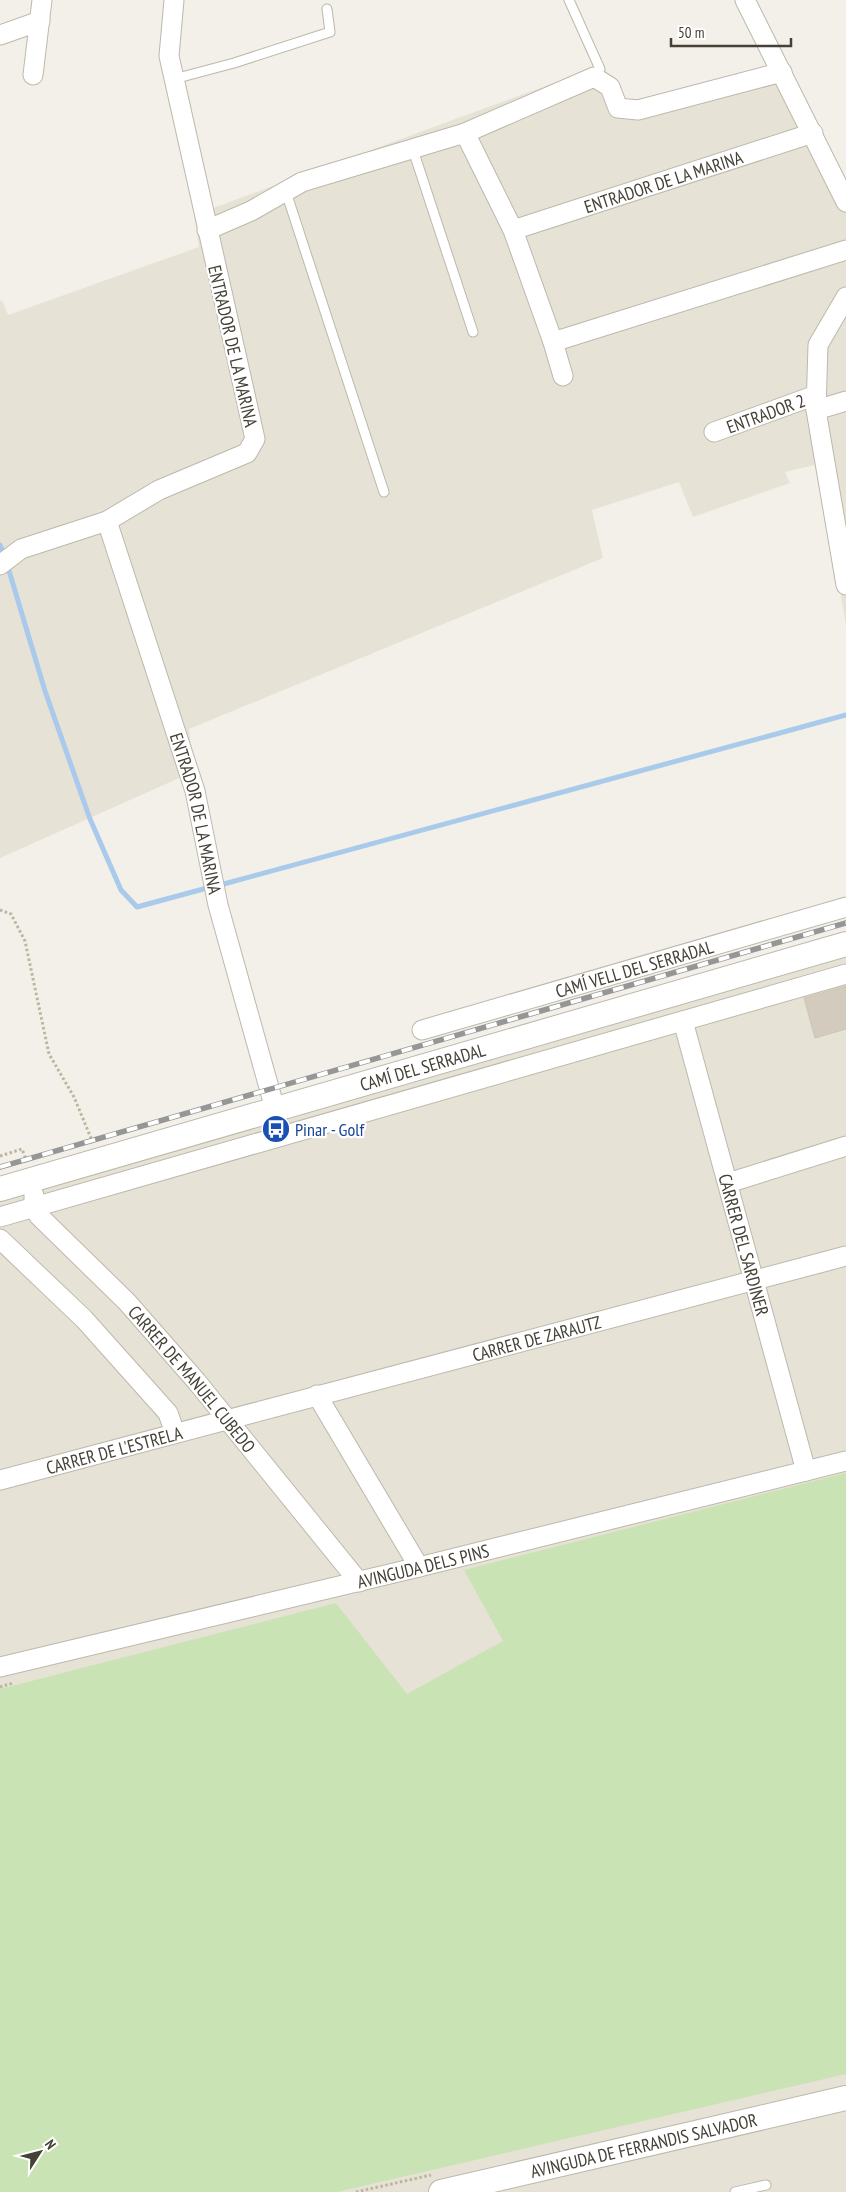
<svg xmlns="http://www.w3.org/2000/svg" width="846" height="2192" viewBox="0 0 846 2192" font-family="'PT Sans Narrow',sans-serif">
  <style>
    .residential { fill: #e6e2d6 }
    .green { fill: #cae3b4 }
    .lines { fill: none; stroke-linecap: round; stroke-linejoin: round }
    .stream { stroke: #a9caea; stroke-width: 5 }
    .building { fill: #d3ccbe; stroke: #cdc5b2 }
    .service-casing { stroke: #bdb8ab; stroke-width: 11 }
    .minor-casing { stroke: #bdb8ab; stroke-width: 21 }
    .tertiary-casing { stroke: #bdb8ab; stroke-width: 26 }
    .path { stroke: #bdb59e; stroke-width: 3; stroke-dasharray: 2.5 2.5; stroke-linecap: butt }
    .service { stroke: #fff; stroke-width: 9 }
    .minor { stroke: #fff; stroke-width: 19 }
    .tertiary { stroke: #fff; stroke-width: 24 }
    .rail-casing { stroke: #969696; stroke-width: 5.5 }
    .rail { stroke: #fff; stroke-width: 4; stroke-dasharray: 11; stroke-linecap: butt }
    .labels { text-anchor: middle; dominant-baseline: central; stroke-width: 4.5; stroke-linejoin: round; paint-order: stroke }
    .street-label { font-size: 18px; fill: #454137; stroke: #fff }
    .transit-label { font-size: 18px; fill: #164399; stroke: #fff; text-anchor: start }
  </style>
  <rect width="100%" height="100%" fill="#f2f0e8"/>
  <g class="residential">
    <polygon points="785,61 846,187 846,626 819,464 785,472 790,483 693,517 679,482 592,510 603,558 189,729 195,771 0,858 0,301 2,300 8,315 199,247 194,215 603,65 623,105"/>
    <polygon points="846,940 846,2192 0,2192 0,1181"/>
  </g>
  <polygon class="green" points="846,1473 846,2074 337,2192 0,2192 0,1689 336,1603 407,1694 503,1641 464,1570"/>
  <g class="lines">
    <g class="stream">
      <polyline points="0,545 4,555"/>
      <polyline points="7,564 45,691 90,819 121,890 137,907 207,888"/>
      <polyline points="220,885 846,715"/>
    </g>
  </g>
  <polygon class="building" points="846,986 846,1029 815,1038 804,998"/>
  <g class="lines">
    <defs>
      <g id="service">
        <polyline points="569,0 600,69 594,77"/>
        <polyline points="174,79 234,63 330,32 327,9"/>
        <polyline points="412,147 473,332"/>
        <polyline points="286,192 384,492"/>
        <polyline points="735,2192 766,2185"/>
      </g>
      <g id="minor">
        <polyline points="745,0 846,202"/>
        <polyline points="0,35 40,21"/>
        <polyline points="33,75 42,0"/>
        <polyline points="465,133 594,77 610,87 618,108 638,110 782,72"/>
        <polyline points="207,230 251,211 302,182 465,133 513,230 553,342 563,376"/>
        <path id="s1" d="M513,230L813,133"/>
        <polyline points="846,297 818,345 816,410 846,585"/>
        <polyline points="553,342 846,250"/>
        <polyline points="816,410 846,401"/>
        <path id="s2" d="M714,432L816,395"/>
        <path id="s3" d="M107,521L195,791L218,905L275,1109"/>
        <polyline points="0,565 21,549 107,521 159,490 247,453 255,439 169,56 174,0"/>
        <path id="s4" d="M683,1021L806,1471"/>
        <path id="s5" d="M422,1030L846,907"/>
        <polyline points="728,1183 846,1146"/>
        <path id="s6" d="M34,1195V1207L39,1216L127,1302L197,1382L359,1582"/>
        <polyline points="0,1217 846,974"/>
        <polyline points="0,1239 84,1319 168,1413 175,1433"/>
        <polyline points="317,1395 419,1567"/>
        <path id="s7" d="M0,1480L846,1256"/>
        <path id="s8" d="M0,1667L419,1567L846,1461"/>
      </g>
      <g id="tertiary">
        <path id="s9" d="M0,1189L846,944"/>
        <path id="s10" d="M441,2192L846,2098"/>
      </g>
    </defs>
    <use href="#service" class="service-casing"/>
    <use href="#minor" class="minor-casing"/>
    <use href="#tertiary" class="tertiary-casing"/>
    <g class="path">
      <polyline points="0,910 11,914 25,941 49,1054 74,1097 93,1143"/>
      <polyline points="0,1156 22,1149 27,1162"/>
      <polyline points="0,1687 13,1683"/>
      <polyline points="356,2192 431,2175"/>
    </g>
    <use href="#service" class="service"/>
    <use href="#minor" class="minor"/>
    <use href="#tertiary" class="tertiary"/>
    <defs>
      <polyline id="rail" points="0,1167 846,923"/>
    </defs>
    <use href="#rail" class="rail-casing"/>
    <use href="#rail" class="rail"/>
  </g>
  <defs>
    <symbol id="bus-disc" viewBox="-11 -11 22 22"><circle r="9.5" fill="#1a4fb4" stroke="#fff"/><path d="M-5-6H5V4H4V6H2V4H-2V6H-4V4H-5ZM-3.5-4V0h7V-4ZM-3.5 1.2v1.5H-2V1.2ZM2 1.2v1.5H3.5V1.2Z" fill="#fff"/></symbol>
  </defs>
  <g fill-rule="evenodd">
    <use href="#bus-disc" x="260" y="1113" width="32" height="32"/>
  </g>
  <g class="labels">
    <g class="street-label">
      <text stroke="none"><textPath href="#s1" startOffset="158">ENTRADOR DE LA MARINA</textPath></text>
      <text transform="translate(233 346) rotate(77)">ENTRADOR DE LA MARINA</text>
      <text stroke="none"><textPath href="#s2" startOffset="55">ENTRADOR 2</textPath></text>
      <text stroke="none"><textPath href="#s3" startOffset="306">ENTRADOR DE LA MARINA</textPath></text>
      <text stroke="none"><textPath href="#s5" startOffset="221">CAMÍ VELL DEL SERRADAL</textPath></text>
      <text stroke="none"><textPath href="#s9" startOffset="440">CAMÍ DEL SERRADAL</textPath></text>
      <text stroke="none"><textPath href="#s4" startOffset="232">CARRER DEL SARDINER</textPath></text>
      <text stroke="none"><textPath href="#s7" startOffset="555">CARRER DE ZARAUTZ</textPath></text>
      <text stroke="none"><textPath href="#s6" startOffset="246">CARRER DE MANUEL CUBEDO</textPath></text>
      <text stroke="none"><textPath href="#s7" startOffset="118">CARRER DE L'ESTRELA</textPath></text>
      <text stroke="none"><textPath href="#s8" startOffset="435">AVINGUDA DELS PINS</textPath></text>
      <text stroke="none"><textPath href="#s10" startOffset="208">AVINGUDA DE FERRANDIS SALVADOR</textPath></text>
    </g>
    <g class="transit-label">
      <text x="295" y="1129">Pinar - Golf</text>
    </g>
  </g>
  <g transform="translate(40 2152) rotate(54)" stroke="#ffffff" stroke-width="4" paint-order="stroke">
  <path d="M0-4L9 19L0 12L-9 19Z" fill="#454137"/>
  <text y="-8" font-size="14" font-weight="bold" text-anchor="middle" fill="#454137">N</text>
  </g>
  <path d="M671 38v8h120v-8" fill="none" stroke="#454137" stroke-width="2.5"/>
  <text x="678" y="38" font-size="15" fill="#454137" stroke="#ffffff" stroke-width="4" paint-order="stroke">50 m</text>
</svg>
